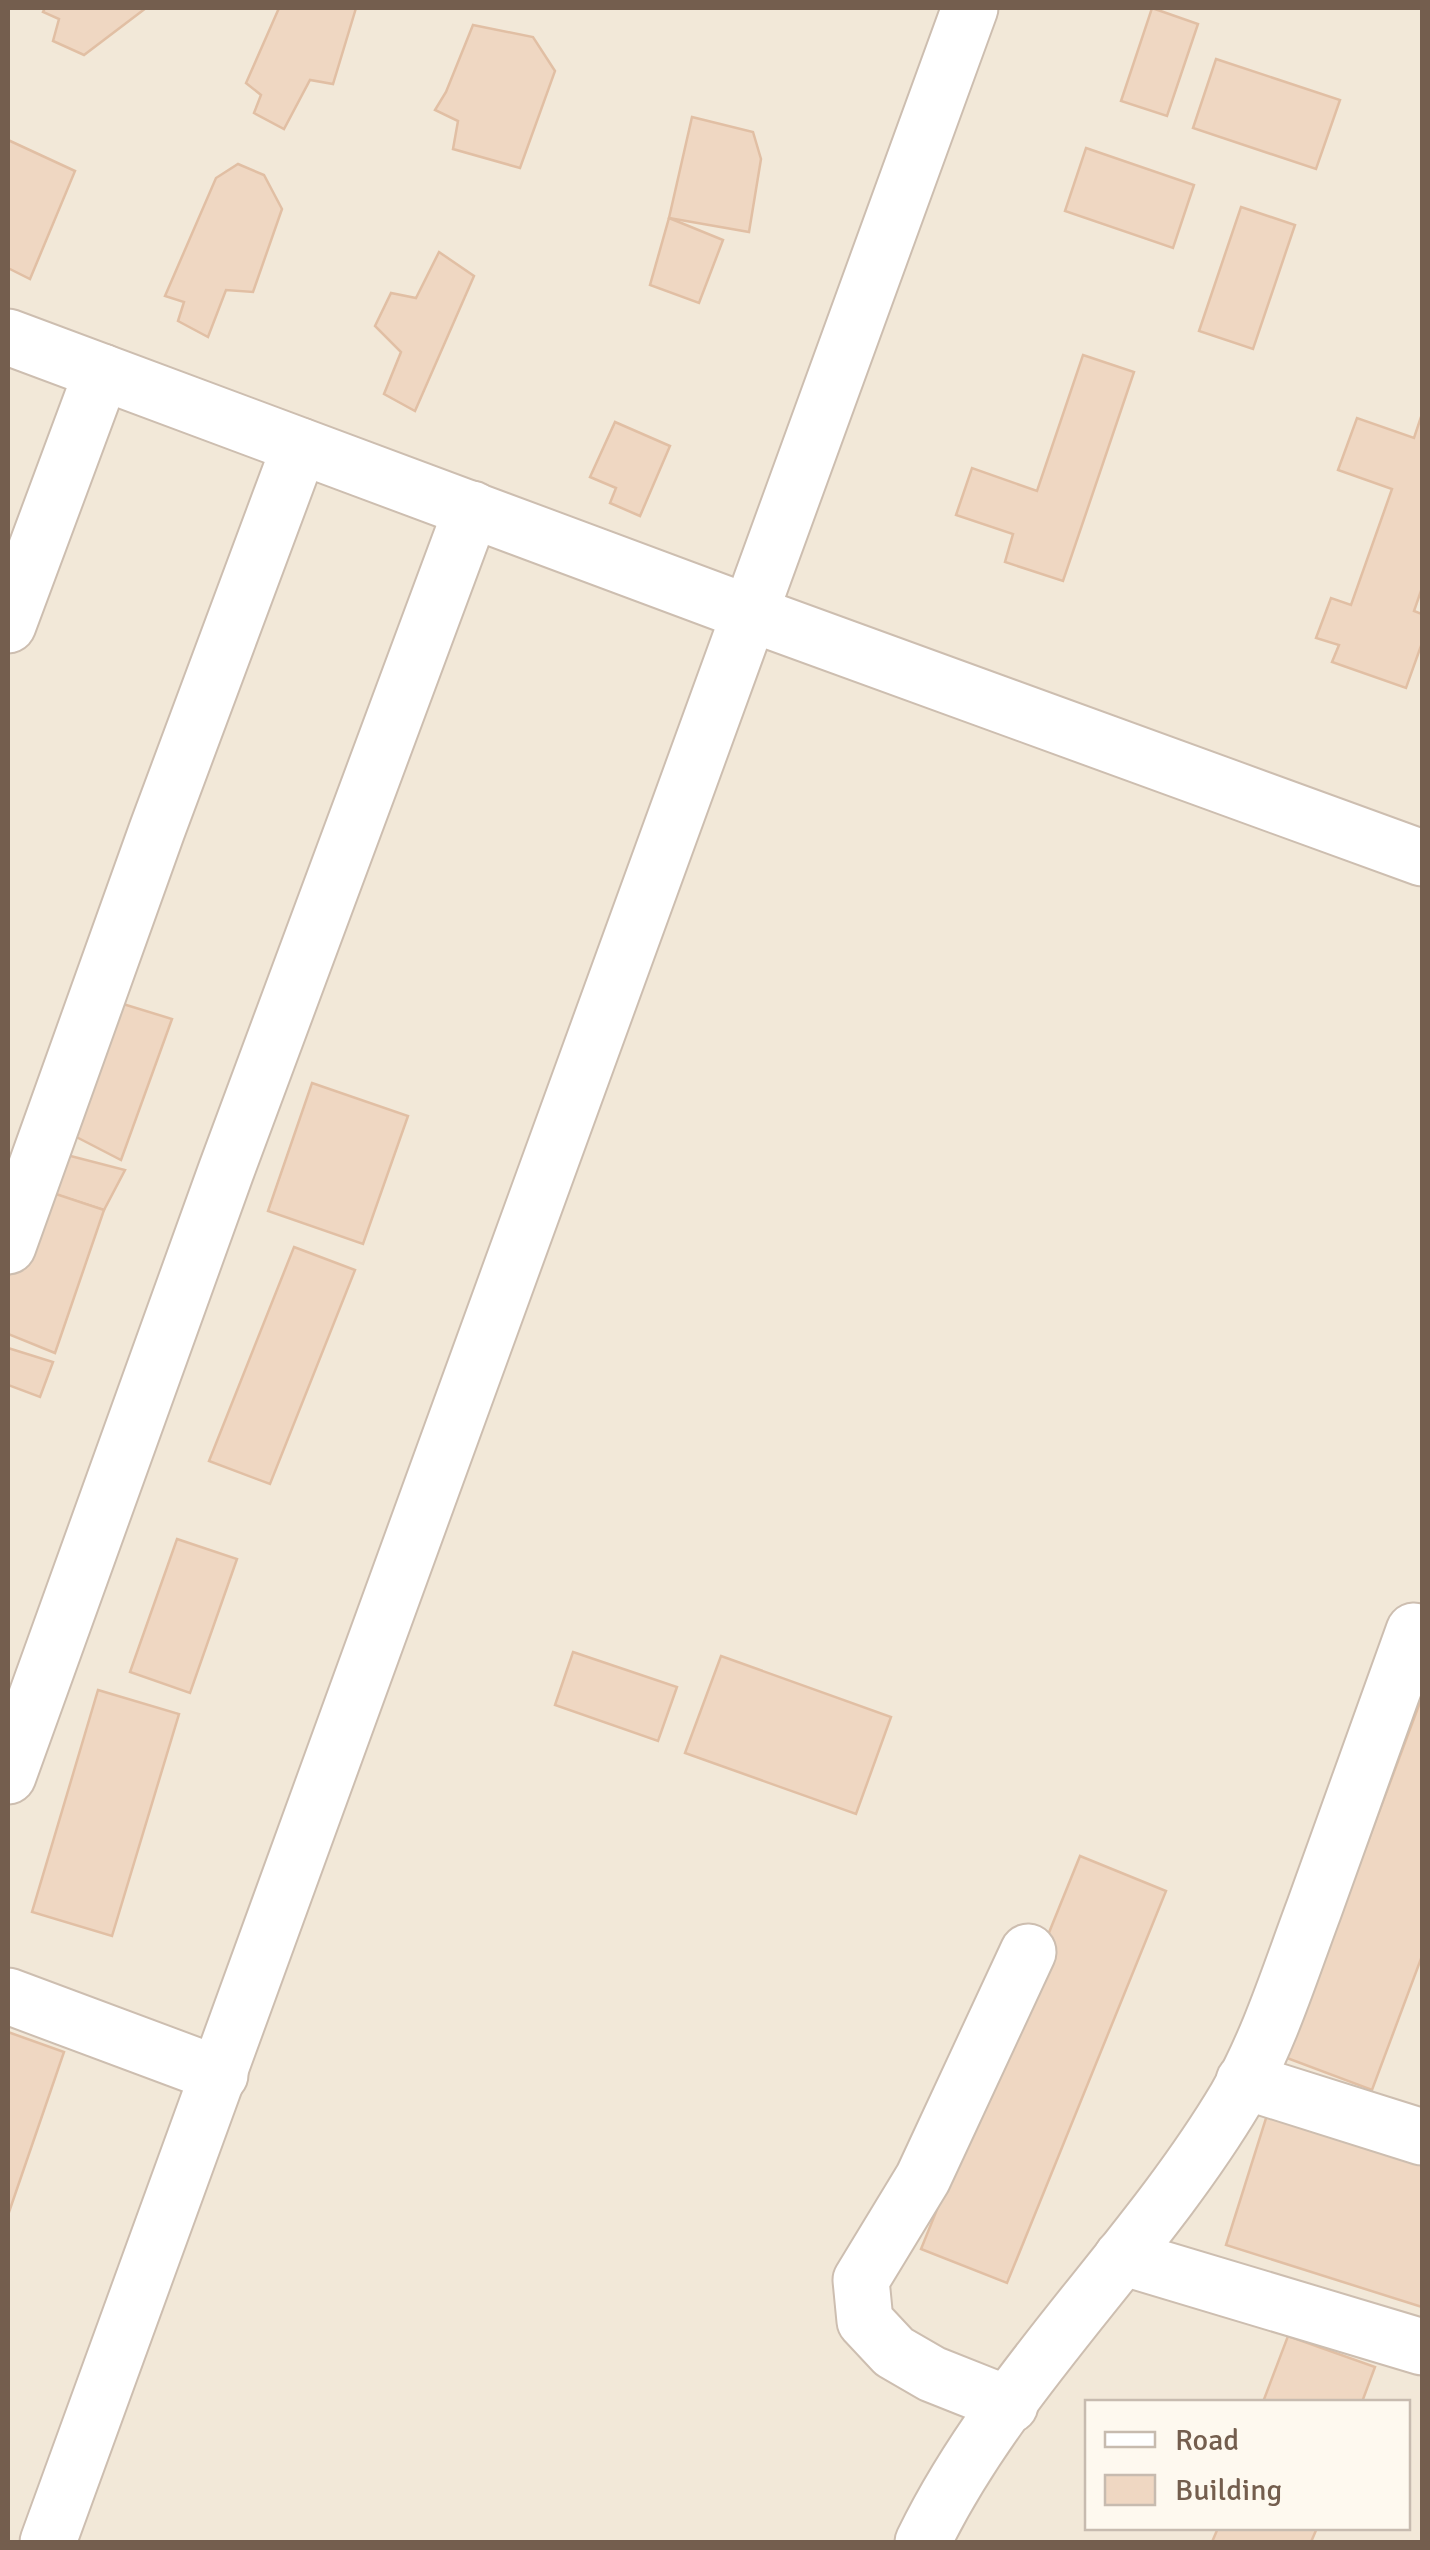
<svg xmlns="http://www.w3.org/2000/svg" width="1430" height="2550" viewBox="0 0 1430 2550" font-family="Signika,sans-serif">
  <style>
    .residential { fill: #f2e8d8; fill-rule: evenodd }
    .building { fill: #efd7c2; stroke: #e1bfa4; stroke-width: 2.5 }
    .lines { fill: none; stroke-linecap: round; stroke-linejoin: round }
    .minor-casing { stroke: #cdbeb0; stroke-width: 59 }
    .minor { stroke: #fff; stroke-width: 55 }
  </style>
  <rect width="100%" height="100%" fill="#fbf5e9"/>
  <path class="residential" d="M8,8H1422V2542H8ZM1088,2402H1408V2528H1088Z"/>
  <g class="building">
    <polygon points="45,8 146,8 84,55 53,41 59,19 43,12"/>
    <polygon points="279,8 356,8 333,84 310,80 284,129 254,113 261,95 246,83"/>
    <polygon points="1152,8 1198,24 1167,116 1121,101"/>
    <polygon points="473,25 533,37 555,71 520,168 453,149 458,121 435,110 446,92"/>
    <polygon points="1216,59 1340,100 1316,169 1193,128"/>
    <polygon points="692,117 753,132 761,159 749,232 669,218"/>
    <polygon points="8,140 75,171 30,279 8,268"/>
    <polygon points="1086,148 1194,185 1173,248 1065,211"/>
    <polygon points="238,164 264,175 282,209 253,292 226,290 208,337 178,321 184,302 165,296 216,178"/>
    <polygon points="1241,207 1295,225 1253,349 1199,331"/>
    <polygon points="669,218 723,240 699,303 650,285"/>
    <polygon points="439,252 474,276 415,411 384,394 401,352 375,326 391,293 416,298"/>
    <polygon points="1083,355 1134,372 1063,581 1005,562 1013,534 956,515 972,468 1037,491"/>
    <polygon points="1422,414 1422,588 1414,611 1422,614 1422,643 1406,688 1332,662 1339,645 1316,638 1331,598 1351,605 1392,489 1338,470 1357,418 1414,438"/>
    <polygon points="615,422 670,446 640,516 610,503 616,488 590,477"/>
    <polygon points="110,1000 172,1019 121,1160 59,1128"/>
    <polygon points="312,1083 408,1116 363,1244 268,1211"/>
    <polygon points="59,1153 125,1170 104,1210 48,1192"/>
    <polygon points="41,1189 104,1210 55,1353 8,1334 8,1278"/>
    <polygon points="294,1247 355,1270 270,1484 209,1461"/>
    <polygon points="8,1348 53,1362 40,1397 8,1385"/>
    <polygon points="177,1539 237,1559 190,1693 130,1672"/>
    <polygon points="573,1652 677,1687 658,1741 555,1705"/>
    <polygon points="721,1656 891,1717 856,1814 685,1753"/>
    <polygon points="98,1690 179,1714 112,1936 32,1912"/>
    <polygon points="1422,1697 1422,1956 1372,2090 1287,2058"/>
    <polygon points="1080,1856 1166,1891 1007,2283 921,2249"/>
    <polygon points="8,2032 64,2052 8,2215"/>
    <polygon points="1267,2115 1422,2164 1422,2307 1226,2245"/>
    <polygon points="1288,2336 1375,2367 1362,2402 1263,2402"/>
    <polygon points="1218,2528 1317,2528 1311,2542 1212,2542"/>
  </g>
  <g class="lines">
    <defs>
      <g id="minor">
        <polyline points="8,337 749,613 1422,858"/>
        <polyline points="8,625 102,372"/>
        <polyline points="8,1246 157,830 300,446"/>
        <polyline points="8,1776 226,1171 472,509"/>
        <polyline points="8,1996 220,2075"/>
        <polyline points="1244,2081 1422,2137"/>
        <polyline points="1122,2257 1422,2347"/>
        <polyline points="1010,2405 932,2374 894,2352 865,2321 861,2280 923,2178 1028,1952"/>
        <polyline points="48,2542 970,8"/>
        <path d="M923,2542C1002,2379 1143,2254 1236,2098C1269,2041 1291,1970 1314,1909C1347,1816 1381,1724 1414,1631"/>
      </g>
    </defs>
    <use href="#minor" class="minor-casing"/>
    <use href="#minor" class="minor"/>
  </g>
  <rect width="1430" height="2550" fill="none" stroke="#745e4e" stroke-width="20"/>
  <rect x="1085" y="2400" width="325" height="130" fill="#fef9ef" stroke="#c7bbaf" stroke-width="2.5"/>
  <rect x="1105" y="2432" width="50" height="15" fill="#ffffff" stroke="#c7bbaf" stroke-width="2.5"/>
  <text x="1175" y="2450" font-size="30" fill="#745e4e">Road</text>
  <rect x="1105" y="2475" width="50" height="30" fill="#efd7c2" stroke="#c7bbaf" stroke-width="2.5"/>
  <text x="1175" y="2500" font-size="30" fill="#745e4e">Building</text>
</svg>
